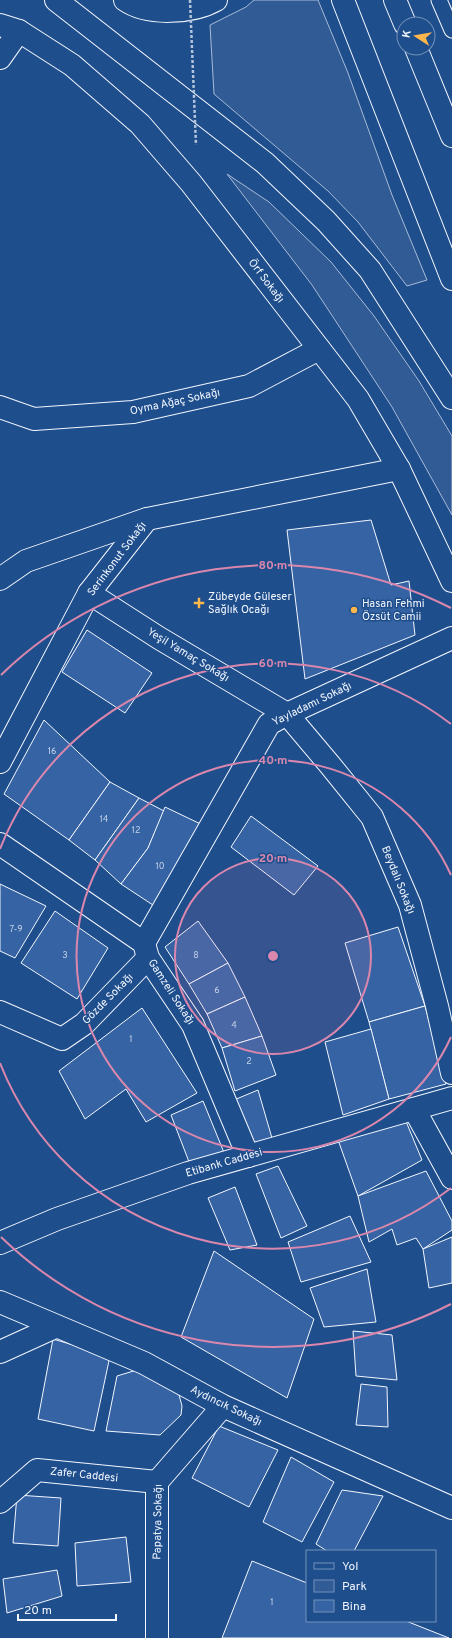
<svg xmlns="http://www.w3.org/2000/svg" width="452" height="1638" viewBox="0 0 452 1638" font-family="Overpass,sans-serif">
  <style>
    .green { fill: #305b95; stroke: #a8bbd7 }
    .building { fill: #3563a3; stroke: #f2f6ff }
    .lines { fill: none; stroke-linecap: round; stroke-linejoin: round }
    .service-casing { stroke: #f2f6ff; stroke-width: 17 }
    .minor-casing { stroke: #f2f6ff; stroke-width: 24 }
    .tertiary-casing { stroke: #f2f6ff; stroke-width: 24 }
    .secondary-casing { stroke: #f2f6ff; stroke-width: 24 }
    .trunk-casing { stroke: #f2f6ff; stroke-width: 24 }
    .motorway-casing { stroke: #f2f6ff; stroke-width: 24 }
    .service { stroke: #1f4e8c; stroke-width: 15 }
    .minor { stroke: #1f4e8c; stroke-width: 22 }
    .tertiary { stroke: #1f4e8c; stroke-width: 22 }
    .secondary { stroke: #1f4e8c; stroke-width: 22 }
    .trunk { stroke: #1f4e8c; stroke-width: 22 }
    .motorway { stroke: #1f4e8c; stroke-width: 22 }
    .path-bridge { stroke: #b3c4dc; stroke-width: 2.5; stroke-dasharray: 3 2; stroke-linecap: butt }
    .ring { fill: none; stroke: #da87ad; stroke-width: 2 }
    .poi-dot { fill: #ffb74d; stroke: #1f4e8c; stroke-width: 1.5 }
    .labels { text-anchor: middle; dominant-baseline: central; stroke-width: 3; stroke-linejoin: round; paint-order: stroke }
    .number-label { font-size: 9px; fill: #c3d1e8 }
    .street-label { font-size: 11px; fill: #f2f6ff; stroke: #1f4e8c }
    .poi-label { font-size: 11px; fill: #f2f6ff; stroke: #1f4e8c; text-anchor: start }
    .centre { fill: #da87ad; stroke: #1f4e8c; stroke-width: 2 }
    .ring-label { font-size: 12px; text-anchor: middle; font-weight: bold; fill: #da87ad; stroke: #1f4e8c; stroke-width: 3; stroke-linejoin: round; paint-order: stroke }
  </style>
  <rect width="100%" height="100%" fill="#1f4e8c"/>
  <g class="green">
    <polygon points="254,0 318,0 348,73 392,195 427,280 407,286 358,222 328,191 214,94 210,25 246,7"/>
    <polygon points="227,174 269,202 331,262 374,316 419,381 452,436 452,515 392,407 312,285"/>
  </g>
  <g class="building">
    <polygon points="371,520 391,585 409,581 415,635 305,679 287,530"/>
    <polygon points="87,630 152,673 125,713 62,672"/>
    <polygon points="44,720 110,782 69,840 4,794"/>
    <polygon points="110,782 139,798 95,860 69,840"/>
    <polygon points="139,798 164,811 148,848 121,884 95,860"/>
    <polygon points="165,807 209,828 159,909 121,884 148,848"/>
    <polygon points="251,816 318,866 294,895 231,847"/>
    <polygon points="0,884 46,906 15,958 0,951"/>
    <polygon points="55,911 108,948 77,999 21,963"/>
    <polygon points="198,921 228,963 189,984 165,947"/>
    <polygon points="398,927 425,1006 369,1022 345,943"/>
    <polygon points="228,963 245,997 207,1014 189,984"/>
    <polygon points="245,997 262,1036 222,1048 207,1014"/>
    <polygon points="425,1006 446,1084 389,1099 369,1022"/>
    <polygon points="142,1008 197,1093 146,1122 126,1089 85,1119 59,1071"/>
    <polygon points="371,1029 389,1099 343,1115 325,1042"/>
    <polygon points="262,1036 276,1075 235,1091 222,1048"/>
    <polygon points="258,1090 274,1145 250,1150 234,1100"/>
    <polygon points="203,1101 225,1155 191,1167 171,1115"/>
    <polygon points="405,1119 422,1160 358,1196 337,1137"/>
    <polygon points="278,1166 307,1226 281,1238 256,1174"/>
    <polygon points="426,1171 452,1221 452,1230 423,1249 416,1238 397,1245 392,1229 369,1242 358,1196"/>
    <polygon points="235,1187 257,1245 230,1250 208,1198"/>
    <polygon points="350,1216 371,1262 301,1282 288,1242"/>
    <polygon points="452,1237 452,1283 429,1288 423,1249"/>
    <polygon points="214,1251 314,1319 287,1398 181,1337"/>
    <polygon points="367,1269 376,1322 324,1327 310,1288"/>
    <polygon points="353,1331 392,1335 397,1380 356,1376"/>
    <polygon points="53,1339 110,1356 94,1431 38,1419"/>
    <polygon points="140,1369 178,1391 182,1406 181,1415 160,1435 106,1431 117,1376"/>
    <polygon points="361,1384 387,1387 388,1427 356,1425"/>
    <polygon points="219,1426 278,1450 249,1507 192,1478"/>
    <polygon points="291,1457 334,1482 302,1542 263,1522"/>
    <polygon points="342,1490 383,1496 354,1551 327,1551 316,1544"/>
    <polygon points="17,1495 61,1498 58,1546 13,1543"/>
    <polygon points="126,1537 131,1582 77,1586 75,1543"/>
    <polygon points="252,1561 307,1583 307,1621 406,1621 449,1638 222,1638"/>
    <polygon points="57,1570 62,1596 7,1613 3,1579"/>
  </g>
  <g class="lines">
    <defs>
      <polyline id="service" points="439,0 452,30"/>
      <g id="minor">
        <polyline points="0,58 19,31"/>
        <polyline points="0,407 34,419 133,412 249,386 319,349"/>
        <polyline points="0,579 26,561 147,519 399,469"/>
        <polyline points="89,593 159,638 287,714 330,765 372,817 410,905 437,1006 452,1073"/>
        <polyline points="0,762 89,593 147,519"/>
        <polyline points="0,844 144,943 148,958 193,1025 248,1156"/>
        <polyline points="144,943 269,724 287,714 452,638"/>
        <polyline points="0,1012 62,1039 84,1024 148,958"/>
        <polyline points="414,1109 452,1178"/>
        <polyline points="0,1302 144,1363 223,1406 452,1508"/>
        <polyline points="0,1352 55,1327"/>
        <polyline points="157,1638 157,1482 223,1406"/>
      </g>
      <g id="tertiary">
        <polyline points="0,25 19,31 72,65 140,124 191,183 358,399 399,469 452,581"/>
        <polyline points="0,1502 37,1470 157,1482"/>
      </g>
      <polyline id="secondary" points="0,1243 57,1219 188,1173 452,1098"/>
      <g id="trunk">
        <path d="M125,0C148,16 193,13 216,0"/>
        <polyline points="343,0 452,279"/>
        <polyline points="395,0 405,24"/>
        <polyline points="416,48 452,136"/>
      </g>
      <polyline id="motorway" points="56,0 265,163 326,221 370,270 452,398"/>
    </defs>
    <use href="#service" class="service-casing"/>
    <use href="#minor" class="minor-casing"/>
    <use href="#tertiary" class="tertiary-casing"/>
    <use href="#secondary" class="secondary-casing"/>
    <use href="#trunk" class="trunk-casing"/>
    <use href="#motorway" class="motorway-casing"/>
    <use href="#service" class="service"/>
    <use href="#minor" class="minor"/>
    <use href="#tertiary" class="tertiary"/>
    <use href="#secondary" class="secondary"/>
    <use href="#trunk" class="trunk"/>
    <use href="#motorway" class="motorway"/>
    <polyline class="path-bridge" points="190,0 196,145"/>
  </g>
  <circle cx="273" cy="956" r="98" fill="#da87ad" fill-opacity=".12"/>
  <g class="ring">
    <circle cx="273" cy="956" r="98"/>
    <path d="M451 1037A196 196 0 1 1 451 875"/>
    <path d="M451 1188A293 293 0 0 1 0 1063M0 849A293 293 0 0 1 451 724"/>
    <path d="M451 1304A391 391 0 0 1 1 1237M1 675A391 391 0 0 1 451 608"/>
  </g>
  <g class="poi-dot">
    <path d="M197 597h4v4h4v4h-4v4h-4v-4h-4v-4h4z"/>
    <circle cx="354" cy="610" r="4"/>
  </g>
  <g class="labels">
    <g class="number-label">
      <text x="52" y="751">16</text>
      <text x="104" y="819">14</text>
      <text x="136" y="830">12</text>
      <text x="160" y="866">10</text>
      <text x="16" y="929">7-9</text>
      <text x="65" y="955">3</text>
      <text x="196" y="955">8</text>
      <text x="217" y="990">6</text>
      <text x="234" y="1025">4</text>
      <text x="131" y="1039">1</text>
      <text x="249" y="1061">2</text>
      <text x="272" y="1602">1</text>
    </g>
    <g class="street-label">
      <text transform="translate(266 281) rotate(53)">Örf Sokağı</text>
      <text transform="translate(175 402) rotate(-12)">Oyma Ağaç Sokağı</text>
      <text transform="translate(117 559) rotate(-53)">Serinkonut Sokağı</text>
      <text transform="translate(188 655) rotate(31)">Yeşil Yamaç Sokağı</text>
      <text transform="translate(312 704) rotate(-26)">Yayladamı Sokağı</text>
      <text transform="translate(398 880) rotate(68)">Beydalı Sokağı</text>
      <text transform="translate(171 992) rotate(57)">Gamzeli Sokağı</text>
      <text transform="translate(108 999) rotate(-45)">Gözde Sokağı</text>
      <text transform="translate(224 1163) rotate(-16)">Etibank Caddesi</text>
      <text transform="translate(226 1406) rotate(26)">Aydıncık Sokağı</text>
      <text transform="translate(84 1475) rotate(6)">Zafer Caddesi</text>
      <text transform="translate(158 1522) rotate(-89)">Papatya Sokağı</text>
    </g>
    <g class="poi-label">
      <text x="208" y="597">Zübeyde Güleser<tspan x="208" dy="13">Sağlık Ocağı</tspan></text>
      <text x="362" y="604">Hasan Fehmi<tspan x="362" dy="13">Özsüt Camii</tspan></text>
    </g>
  </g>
  <circle cx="273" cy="956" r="6" class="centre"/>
  <g class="ring-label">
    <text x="273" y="569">80 m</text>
    <text x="273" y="667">60 m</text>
    <text x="273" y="764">40 m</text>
    <text x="273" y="862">20 m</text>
  </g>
  <rect x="306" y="1550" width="130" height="72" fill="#1f4e8c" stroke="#7391ba"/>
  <rect x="314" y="1563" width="20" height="6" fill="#1f4e8c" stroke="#7391ba"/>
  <text x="342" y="1570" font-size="12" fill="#f2f6ff">Yol</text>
  <rect x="314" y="1580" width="20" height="12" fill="#305b95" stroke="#7391ba"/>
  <text x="342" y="1590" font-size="12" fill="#f2f6ff">Park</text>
  <rect x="314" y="1600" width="20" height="12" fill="#3563a3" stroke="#7391ba"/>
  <text x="342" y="1610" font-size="12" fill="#f2f6ff">Bina</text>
  <g transform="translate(416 36) rotate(282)"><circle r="19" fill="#1f4e8c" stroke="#7391ba"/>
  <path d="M0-3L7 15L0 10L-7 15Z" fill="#ffb74d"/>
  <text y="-6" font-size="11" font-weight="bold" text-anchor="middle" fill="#f2f6ff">K</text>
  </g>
  <path d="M18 1614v6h98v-6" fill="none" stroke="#f2f6ff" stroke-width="2"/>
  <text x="24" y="1614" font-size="12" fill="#f2f6ff" stroke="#1f4e8c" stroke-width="3" paint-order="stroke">20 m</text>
</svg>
